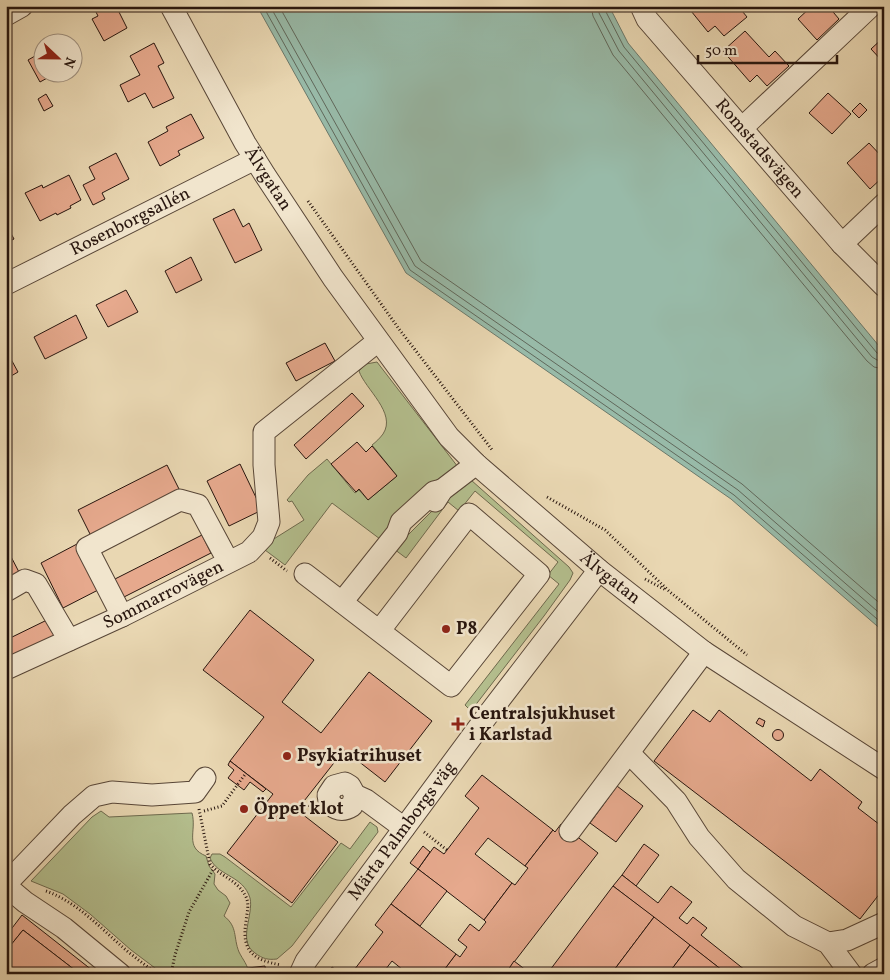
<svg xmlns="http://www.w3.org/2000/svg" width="890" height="980" viewBox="0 0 890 980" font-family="Vollkorn,serif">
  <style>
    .green { fill: #b4bf8e; stroke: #6e6a4e }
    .water { fill: #98baa8; stroke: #6b786a }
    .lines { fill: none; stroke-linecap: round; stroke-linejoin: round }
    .shore { stroke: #60685b; stroke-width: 1 }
    .building { fill: #e6a98d; stroke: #27150e }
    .minor-casing { stroke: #584637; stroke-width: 23 }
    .path { stroke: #27150e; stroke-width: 3; stroke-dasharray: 1 2.5; stroke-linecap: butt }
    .minor { stroke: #f1e5cd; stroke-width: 21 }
    .poi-dot { fill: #8f2418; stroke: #f1e5cd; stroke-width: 2 }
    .labels { text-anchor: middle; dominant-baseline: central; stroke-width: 5; stroke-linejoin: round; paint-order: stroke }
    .street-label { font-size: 18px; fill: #27150e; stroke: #f1e5cd }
    .poi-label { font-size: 18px; font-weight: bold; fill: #27150e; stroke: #f1e5cd; text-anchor: start }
  </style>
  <rect width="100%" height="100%" fill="#e9d7b2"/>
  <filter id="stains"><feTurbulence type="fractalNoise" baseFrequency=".004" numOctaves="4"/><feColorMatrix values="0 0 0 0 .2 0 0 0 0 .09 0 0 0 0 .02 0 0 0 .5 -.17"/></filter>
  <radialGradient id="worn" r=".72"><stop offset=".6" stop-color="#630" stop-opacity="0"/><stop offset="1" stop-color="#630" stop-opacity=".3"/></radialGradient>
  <g class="green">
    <path d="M377,362L458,467L380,539L332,503L285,565L261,547L304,520L292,501L289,502L287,500L308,475L327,459L355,493L359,490L368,500L397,476L372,445C376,442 380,438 383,434C397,413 365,389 359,371L366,364Z"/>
    <polygon points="471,480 569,567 573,573 570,580 544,616 474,707 469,709 465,705 559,584 548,575 558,562 475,491 459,511 448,502 406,558 394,549 431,512"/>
    <path d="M101,811L109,817L192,813C197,831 184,847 206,856L209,866L215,874L214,884L218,890L226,896L230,903L224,916C238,927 233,937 239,952C243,960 248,965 249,974H163L131,950L90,914L63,894L31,881L92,817Z"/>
    <path d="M370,822L377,827L378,832L292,946L277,959C268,960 263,959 255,953C237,941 254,915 250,898C243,875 217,876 210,858L212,854H220L225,857L291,907L341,843L350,849Z"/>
  </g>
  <polygon class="water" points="257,6 609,6 628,43 884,352 884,632 731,499 406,273"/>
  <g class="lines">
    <g class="shore">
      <polyline points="263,6 410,270 734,495 884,625"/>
      <polyline points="270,6 415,266 738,490 884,617"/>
      <polyline points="279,6 421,261 742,484 884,607"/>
      <polyline points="591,6 593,16 613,55 867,361 874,367 884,369"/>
      <polyline points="598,6 599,13 619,51 872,357 877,360 884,361"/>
      <polyline points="605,6 605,10 624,47 877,353 884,355"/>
    </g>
  </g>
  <g class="building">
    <polygon points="93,6 116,6 127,28 104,41 92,19 98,16"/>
    <polygon points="687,6 738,6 747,17 724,36 715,26 708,32"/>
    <polygon points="812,6 828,6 839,19 817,40 798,19"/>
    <polygon points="745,31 769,57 775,51 789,66 767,86 757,75 750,82 723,51"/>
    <polygon points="884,37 884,63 871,49"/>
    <polygon points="154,43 164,63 158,66 174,98 153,108 145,93 128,102 120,85 140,75 130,56"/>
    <polygon points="42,52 42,72 58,72 40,82 28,60"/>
    <polygon points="72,54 77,62 72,65"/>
    <polygon points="6,89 11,98 6,100"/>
    <polygon points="828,93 851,114 832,134 809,113"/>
    <polygon points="46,94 53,106 44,111 38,99"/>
    <polygon points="860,103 867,110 859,118 852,111"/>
    <polygon points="191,114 204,138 178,151 180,155 160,166 148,142 168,131 166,127"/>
    <polygon points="869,143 884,159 884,176 870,189 847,163"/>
    <polygon points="116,153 129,179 102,193 105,199 93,205 83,185 95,179 89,167"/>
    <polygon points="69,175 81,200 70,206 71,208 57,215 56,213 40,221 25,193 42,185 43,188"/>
    <polygon points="234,209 243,227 249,223 262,250 235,263 213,219"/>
    <polygon points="6,224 14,239 6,243"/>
    <polygon points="191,257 202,280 176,293 165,271"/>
    <polygon points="126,290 138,312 108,327 96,305"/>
    <polygon points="76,315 87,338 45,359 34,337"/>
    <polygon points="325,343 335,361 296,381 286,363"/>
    <polygon points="6,350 18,372 6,379"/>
    <polygon points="352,393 364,406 306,459 294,445"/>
    <polygon points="357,442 366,452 372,446 397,476 368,500 359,489 356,492 331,464"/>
    <polygon points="240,464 262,510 229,526 207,481"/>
    <polygon points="167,465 181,493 92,538 78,510"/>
    <polygon points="202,535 211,553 122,598 113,580"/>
    <polygon points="77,544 100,589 63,608 41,563"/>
    <polygon points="6,547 20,574 6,582"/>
    <polygon points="250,610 314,660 282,702 321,733 369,672 432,721 385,782 344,750 319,782 297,810 338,842 292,903 227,853 273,794 230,761 264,717 203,670"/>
    <polygon points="49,619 58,637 14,659 6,645 6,640"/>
    <polygon points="693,710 710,722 719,710 811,781 820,769 862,802 858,808 884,828 884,888 860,919 654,761"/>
    <polygon points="759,718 765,721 763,727 756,723"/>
    <circle cx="778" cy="735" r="5.5"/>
    <polygon points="230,761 266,789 263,792 250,782 244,790 228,778 234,770 228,765"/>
    <polygon points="482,775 553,830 525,866 488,838 475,854 512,883 484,920 418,869 434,847 444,854 479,808 465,796"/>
    <polygon points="617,786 643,806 616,842 590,823"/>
    <polygon points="561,824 598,853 508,970 512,974 441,974 456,954 460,957 467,947 458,940 470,924 479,931 486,922 484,920 512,883 515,885 528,868 525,866 553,830 555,832"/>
    <polygon points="644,844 659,855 636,886 622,875"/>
    <polygon points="423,846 430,852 418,869 410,863"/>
    <polygon points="418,869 447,891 420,926 391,904"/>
    <polygon points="622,875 658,903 671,886 692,902 679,918 687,924 693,917 707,928 701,935 750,974 727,974 613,886"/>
    <polygon points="613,886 654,917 611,974 547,974"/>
    <polygon points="391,904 456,954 441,974 408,974 392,961 382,974 351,974 383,932 375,925"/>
    <polygon points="22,915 97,974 80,974 23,930 6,951 6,936"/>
    <polygon points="654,917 690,945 668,974 611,974"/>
    <polygon points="23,930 80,974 6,974 6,951"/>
    <polygon points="690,945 727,974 668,974"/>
    <polygon points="514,961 531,974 512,974 508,970"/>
    <polygon points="265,966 266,974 249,974 248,968"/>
    <polygon points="332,967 342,974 327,974"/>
  </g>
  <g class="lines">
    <defs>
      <g id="minor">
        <path id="s1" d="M171,6L245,143L265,175L333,278L449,437L476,464L599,570L704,652L884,769"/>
        <path id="s2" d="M641,6L647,19L842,244L884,286"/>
        <polyline points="6,15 22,6"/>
        <polyline points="742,128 871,6"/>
        <polyline points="842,244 884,204"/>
        <path id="s3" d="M6,284L255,159"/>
        <polyline points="435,501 442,490 476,464"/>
        <polyline points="305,574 451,686 539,574 469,514 380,630"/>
        <polyline points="6,591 25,580 36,584 69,640"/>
        <polyline points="342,602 397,533 401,522 434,492 442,490"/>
        <polyline points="122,616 87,548 180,500 198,505 228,561"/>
        <path id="s4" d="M6,669L122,616L249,552L263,537L269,522L264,465V432L378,341"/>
        <polyline points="629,753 676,801 699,837 736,879 794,926 828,943 851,974"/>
        <path d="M355,795L352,806C341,813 330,809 328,795L334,786L345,783L350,786L355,795L366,800L404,828"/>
        <polyline points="570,831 704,652"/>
        <polyline points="6,884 72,815 94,796 112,792 152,795 195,792 205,778"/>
        <polyline points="6,886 25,902 64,928 120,974"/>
        <polyline points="828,943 847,940 884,923"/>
        <path id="s5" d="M300,974L306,961L490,712L599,570"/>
        <polyline points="873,974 884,968"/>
      </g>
    </defs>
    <use href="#minor" class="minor-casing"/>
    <g class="path">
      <polyline points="308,201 399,329 493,451"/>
      <polyline points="547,497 605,530 670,592 747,655"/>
      <polyline points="270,558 287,571"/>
      <polyline points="645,579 666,590"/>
      <polyline points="302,804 307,807 310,803"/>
      <path d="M199,809L210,864C220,876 237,880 245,895C250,903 247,912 246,921C241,952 254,960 281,965"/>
      <polyline points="204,811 222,806 246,773"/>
      <polyline points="424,832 447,850"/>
      <path d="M46,891C74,901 96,923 118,943C130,954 144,964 157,974"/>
      <polyline points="171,974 175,955 189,912 214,868"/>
    </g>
    <use href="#minor" class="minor"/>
  </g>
  <g class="poi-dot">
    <circle cx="446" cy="629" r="5"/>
    <path d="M455.5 716.5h5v5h5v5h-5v5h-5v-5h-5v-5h5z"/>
    <circle cx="287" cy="756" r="5"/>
    <circle cx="244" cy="809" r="5"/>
  </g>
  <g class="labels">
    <g class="street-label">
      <text stroke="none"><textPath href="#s2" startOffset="186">Romstadsvägen</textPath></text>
      <text stroke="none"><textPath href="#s1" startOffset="198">Älvgatan</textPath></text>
      <text stroke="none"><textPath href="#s3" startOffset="139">Rosenborgsallén</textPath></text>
      <text stroke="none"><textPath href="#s1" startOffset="728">Älvgatan</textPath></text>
      <text stroke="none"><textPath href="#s4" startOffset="174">Sommarrovägen</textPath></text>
      <text stroke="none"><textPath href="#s5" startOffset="176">Märta Palmborgs väg</textPath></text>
    </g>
    <g class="poi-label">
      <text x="456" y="629">P8</text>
      <text x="469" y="714">Centralsjukhuset<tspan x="469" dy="21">i Karlstad</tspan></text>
      <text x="297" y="756">Psykiatrihuset</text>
      <text x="254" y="809">Öppet klot</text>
    </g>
  </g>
  <rect width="890" height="980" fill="none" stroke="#e9d7b2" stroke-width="25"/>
  <rect x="8" y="8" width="875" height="965" fill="none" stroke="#27150e" stroke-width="2.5"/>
  <rect x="12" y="12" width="865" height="955" fill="none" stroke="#27150e"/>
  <g transform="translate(58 58) rotate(112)"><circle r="24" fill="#f1e5cd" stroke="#a09281"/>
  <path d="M0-4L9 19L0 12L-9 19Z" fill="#8f2418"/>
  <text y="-8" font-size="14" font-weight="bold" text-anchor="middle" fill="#27150e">N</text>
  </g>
  <path d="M698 55v8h139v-8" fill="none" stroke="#27150e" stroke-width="2.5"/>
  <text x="705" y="55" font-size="15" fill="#27150e" stroke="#f1e5cd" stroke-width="4" paint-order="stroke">50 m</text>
  <rect width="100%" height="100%" filter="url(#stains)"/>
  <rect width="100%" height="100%" fill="url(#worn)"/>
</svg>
